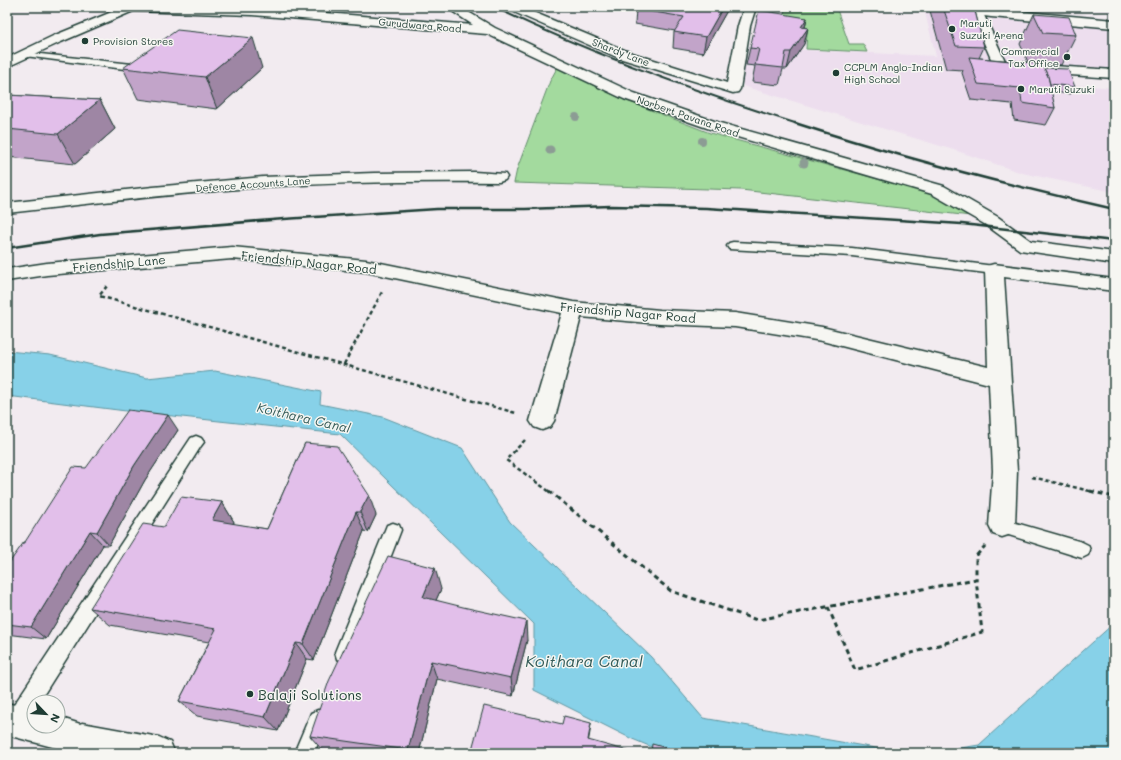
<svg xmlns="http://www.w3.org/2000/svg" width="1121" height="760" viewBox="0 0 1121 760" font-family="Mali,sans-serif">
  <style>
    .built { fill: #eddeee }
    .green { fill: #a3da9e; stroke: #618c69 }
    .water { fill: #87d1e8; stroke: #5d96a0 }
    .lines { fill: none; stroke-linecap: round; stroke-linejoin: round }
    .lane-casing { stroke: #1f3d34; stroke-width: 3 }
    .street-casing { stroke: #1f3d34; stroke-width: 3 }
    .secondary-casing { stroke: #1f3d34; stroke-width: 3 }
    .primary-casing { stroke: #1f3d34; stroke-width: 3 }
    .path-far1 { stroke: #1f3d34; stroke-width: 2.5; stroke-dasharray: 4 3; stroke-linecap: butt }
    .path { stroke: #1f3d34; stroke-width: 3; stroke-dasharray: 5 4; stroke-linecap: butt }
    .lane { fill: #f6f6f2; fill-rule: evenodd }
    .street { fill: #f6f6f2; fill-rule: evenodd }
    .secondary { fill: #f6f6f2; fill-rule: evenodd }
    .primary { fill: #f6f6f2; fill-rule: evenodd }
    .rail-far1 { stroke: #1f3d34; stroke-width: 2 }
    .rail { stroke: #1f3d34; stroke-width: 2.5 }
    .tree { fill: #8c9c94 }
    .wall { fill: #c2a4c9; stroke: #1f3d34 }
    .shaded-wall { fill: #9e86a4; stroke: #1f3d34 }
    .building { fill: #e2bfea; stroke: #1f3d34 }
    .poi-dot { fill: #1f3d34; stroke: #f6f6f2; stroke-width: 1.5 }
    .labels { text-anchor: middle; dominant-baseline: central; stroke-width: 3; stroke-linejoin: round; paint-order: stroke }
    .far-poi-label { font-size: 10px; fill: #1f3d34; stroke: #f6f6f2; text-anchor: start }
    .far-street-label { font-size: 10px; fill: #1f3d34; stroke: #f6f6f2 }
    .street-label { font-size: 12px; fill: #1f3d34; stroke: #f6f6f2 }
    .water-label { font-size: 13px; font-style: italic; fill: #345b58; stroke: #f6f6f2 }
    .near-poi-label { font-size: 14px; fill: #1f3d34; stroke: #f6f6f2; text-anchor: start }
    .near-water-label { font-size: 16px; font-style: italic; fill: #345b58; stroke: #f6f6f2 }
  </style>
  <rect width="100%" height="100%" fill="#f2ebf0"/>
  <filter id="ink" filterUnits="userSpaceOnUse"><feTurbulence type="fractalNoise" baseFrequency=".025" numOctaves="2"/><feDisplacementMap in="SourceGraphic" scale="8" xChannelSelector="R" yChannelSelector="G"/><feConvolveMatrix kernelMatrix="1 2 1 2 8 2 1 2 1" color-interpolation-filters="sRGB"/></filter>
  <g filter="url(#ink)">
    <g class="built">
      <polygon points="924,9 972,16 1002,79 1114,88 1114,192 1022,173 957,151 743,86 744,46 782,49 936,56"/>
      <polygon points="988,19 1114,29 1114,72 1008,65"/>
    </g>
    <g class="green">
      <polygon points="785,7 836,7 849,44 863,44 867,52 806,49 807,32 783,29"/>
      <polygon points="557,68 622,99 710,133 932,194 971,216 741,190 514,183 517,169 550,81"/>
    </g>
    <g class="water">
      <polygon points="7,351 50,355 147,378 215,371 321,392 320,404 383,417 462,448 510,522 651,657 703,718 904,753 666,753 630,738 534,690 534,624 340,434 126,411 7,396"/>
      <polygon points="1114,623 1114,753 930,753 979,745"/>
    </g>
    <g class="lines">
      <defs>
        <g id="lane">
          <polygon points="22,52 132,64 136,67 132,70 25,56 22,56 21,54"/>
          <polygon points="733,242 852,248 994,266 998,267 1000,270 998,273 994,274 852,256 729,249 727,246 729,243"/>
          <path d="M196,436L201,438L204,442L201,446L39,702H34C34,714 26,727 15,731L8,728V714L191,438Z"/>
          <polygon points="1002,519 1082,542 1088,545 1090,550 1088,555 1082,558 996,531 994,526 996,521"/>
          <polygon points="393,523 399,525 401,530 351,659 344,661 337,659 335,652 385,530 387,525"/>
          <polygon points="318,710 325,713 328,720 314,753 294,753 311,713"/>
        </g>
        <g id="street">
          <polygon points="128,7 252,7 473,25 446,7 460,7 495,28 634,93 720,123 944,186 998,217 1031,241 1114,252 1114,264 1020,250 986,225 932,194 710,129 624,99 487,34 252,15 134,11 130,9"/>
          <polygon points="505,7 521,7 629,52 727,83 738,26 744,7 756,7 750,26 740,89 738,92 733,93 619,58 507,9"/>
          <polygon points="976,7 980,8 982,11 1006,63 1114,70 1114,78 996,70 970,11 972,8"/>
          <path d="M474,172L505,174L507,177L505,180L499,182C420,181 342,182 263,187C177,193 92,203 7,213V203L153,187L263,177L374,173Z"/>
          <polygon points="232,247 366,260 573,302 660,310 735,313 822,327 988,367 985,270 987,266 994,264 1114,279 1114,291 1004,277 1017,471 1015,526 1011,534 1002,537 993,534 989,526 993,471 989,384 822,341 735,327 660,324 581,317 554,421 550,427 542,430 534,427 530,421 562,313 366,272 232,259 47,275 7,281 7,269 47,263"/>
          <polygon points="82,723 159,737 170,742 175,753 77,753 71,750 66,739 71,728"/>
        </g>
        <g id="secondary">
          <polygon points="124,7 140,7 138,9 61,42 7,67 7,58 53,36"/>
          <polygon points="7,703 34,710 34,726 58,726 58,717 93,728 98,739 92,753 58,753 60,749 7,735"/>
        </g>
        <polygon id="primary" points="944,7 974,7 1114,20 1114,28 991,17 950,11 946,9"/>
      </defs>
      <use href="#lane" class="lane-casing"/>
      <use href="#street" class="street-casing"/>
      <use href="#secondary" class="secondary-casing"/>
      <use href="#primary" class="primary-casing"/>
      <g class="path-far1">
        <polyline points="107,286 99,296 516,413"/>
        <polyline points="344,364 382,292"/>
        <polyline points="525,440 506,460 550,492"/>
        <polyline points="1032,477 1094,492"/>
      </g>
      <g class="path">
        <polyline points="549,491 671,591 757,620 976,579 976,556 985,546"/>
        <polyline points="1090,491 1114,497"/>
        <polyline points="828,607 855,670 982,632 976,579"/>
      </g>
      <use href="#lane" class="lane"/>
      <use href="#street" class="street"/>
      <use href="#secondary" class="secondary"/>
      <use href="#primary" class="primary"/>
      <path class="rail-far1" d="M494,7C592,54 694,91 798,124"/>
      <g class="rail">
        <path d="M795,123C900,157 1007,185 1114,209"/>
        <polyline points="7,248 100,234 284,219 437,209 525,209 611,206 706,208 962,224 1114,241"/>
      </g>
    </g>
    <g class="tree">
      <circle cx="576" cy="117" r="4"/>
      <circle cx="702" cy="141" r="4"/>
      <circle cx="550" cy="150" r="4.5"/>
      <circle cx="804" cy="163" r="4.5"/>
    </g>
    <g class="wall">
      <polygon points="637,7 729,7 703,53 673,48 674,32 675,31 635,24 636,9"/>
      <polygon points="929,7 974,7 984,47 979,58 1028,62 1020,44 1034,14 1076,35 1061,65 1042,64 1044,68 1075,87 1071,94 1051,92 1055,108 1046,125 1014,120 1012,104 971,100 962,73 963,70 946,69"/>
      <polygon points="807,18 805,27 808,28 804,44 787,69 783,69 779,85 752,82 755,66 746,65 750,48"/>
      <polygon points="123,68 262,68 217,109 138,99"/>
      <polygon points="7,95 100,100 115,129 75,164 7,157"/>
      <polygon points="178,430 145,480 109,545 103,545 46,639 7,634 7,566 25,542"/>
      <polygon points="305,443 376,515 368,532 364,531 314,660 307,659 278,731 197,716 179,701 209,642 110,625 90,608 164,527 222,502 234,522 233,524 267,529"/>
      <polygon points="441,589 436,600 527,640 513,696 437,679 419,753 337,753 323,751 310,736"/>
    </g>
    <g class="shaded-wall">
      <polygon points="723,7 729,7 703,53 706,37"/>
      <polygon points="807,18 803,35 801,27"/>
      <polygon points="808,28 804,44 787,69 791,52"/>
      <polygon points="253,38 262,68 217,109 205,77"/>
      <polygon points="100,100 115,129 75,164 58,134"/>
      <polygon points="168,415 178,430 145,480 109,545 97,532 134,466"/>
      <polygon points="369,495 376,515 368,532 360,512"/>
      <polygon points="222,502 234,522 225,540 212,520"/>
      <polygon points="356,512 364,531 314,660 303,644"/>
      <polygon points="90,531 103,545 46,639 31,627"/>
      <polygon points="435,568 441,589 429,616 423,597"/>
      <polygon points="526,621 527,640 513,696 511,678"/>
      <polygon points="296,643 307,659 278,731 265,717"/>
      <polygon points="431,661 437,679 419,753 409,753 408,750"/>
      <polygon points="591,723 590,732 587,749 588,740"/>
    </g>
    <g class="building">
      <polygon points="637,7 723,7 706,37 674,32 684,17 636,9"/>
      <polygon points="943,7 974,7 984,47 956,46"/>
      <polygon points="759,10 807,18 801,27 808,28 791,52 786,52 783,68 755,65 759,49 750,48"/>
      <polygon points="1034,14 1069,17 1076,35 1043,33"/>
      <polygon points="177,30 253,38 205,77 123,68"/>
      <polygon points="969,57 1042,64 1048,76 1055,108 1022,103 1020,88 978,84"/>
      <polygon points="1044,68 1068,69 1075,87 1050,84 1048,76"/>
      <polygon points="7,95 100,100 58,134 7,129"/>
      <polygon points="128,410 168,415 134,466 97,532 90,531 31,627 7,624 7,566 24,542 25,542 73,467 86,468"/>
      <polygon points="305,443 337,446 369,495 360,512 356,512 303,644 296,643 265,717 179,701 216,629 90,608 143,524 164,527 181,497 222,502 212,520 267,529"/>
      <polygon points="388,556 435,568 423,597 463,607 526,621 511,678 431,661 408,750 310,736 329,681"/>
      <polygon points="484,706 562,724 564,716 591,723 588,740 635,753 471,753"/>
      <polygon points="652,744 682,752 682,753 651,753"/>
    </g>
  </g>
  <g class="poi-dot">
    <circle cx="952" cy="29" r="4"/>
    <circle cx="85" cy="41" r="4"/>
    <circle cx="1067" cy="57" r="4"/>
    <circle cx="836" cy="73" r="4"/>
    <circle cx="1021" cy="89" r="4"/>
    <circle cx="250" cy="694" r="4"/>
  </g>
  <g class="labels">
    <g class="far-poi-label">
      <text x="960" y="23">Maruti<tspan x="960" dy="12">Suzuki Arena</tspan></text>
      <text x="93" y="41">Provision Stores</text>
      <text x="1059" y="51" text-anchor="end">Commercial<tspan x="1059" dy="12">Tax Office</tspan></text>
      <text x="844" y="67">CCPLM Anglo-Indian<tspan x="844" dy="12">High School</tspan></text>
      <text x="1029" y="89">Maruti Suzuki</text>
    </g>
    <g class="far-street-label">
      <text transform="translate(420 25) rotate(5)">Gurudwara Road</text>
      <text transform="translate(621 52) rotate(21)">Shardy Lane</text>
      <text transform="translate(688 116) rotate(19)">Norbert Pavana Road</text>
      <text transform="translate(253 184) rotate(-4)">Defence Accounts Lane</text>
    </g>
    <g class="street-label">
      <text transform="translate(309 262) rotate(6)">Friendship Nagar Road</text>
      <text transform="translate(119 263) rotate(-5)">Friendship Lane</text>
      <text transform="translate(628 312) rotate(5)">Friendship Nagar Road</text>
    </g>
    <g class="water-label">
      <text transform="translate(304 417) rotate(13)">Koithara Canal</text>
    </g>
    <g class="near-poi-label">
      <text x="258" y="694">Balaji Solutions</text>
    </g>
    <g class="near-water-label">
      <text x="584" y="660">Koithara Canal</text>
    </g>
  </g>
  <rect width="1121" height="760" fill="none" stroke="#f6f6f2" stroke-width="24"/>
  <rect x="12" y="12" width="1097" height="736" fill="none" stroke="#1f3d34" stroke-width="1.5" filter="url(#ink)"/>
  <g transform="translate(46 714) rotate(115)"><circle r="19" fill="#f6f6f2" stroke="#a0aca6"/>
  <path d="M0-3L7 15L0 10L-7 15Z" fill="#1f3d34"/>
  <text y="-6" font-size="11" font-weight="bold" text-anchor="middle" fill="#1f3d34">N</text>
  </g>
</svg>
